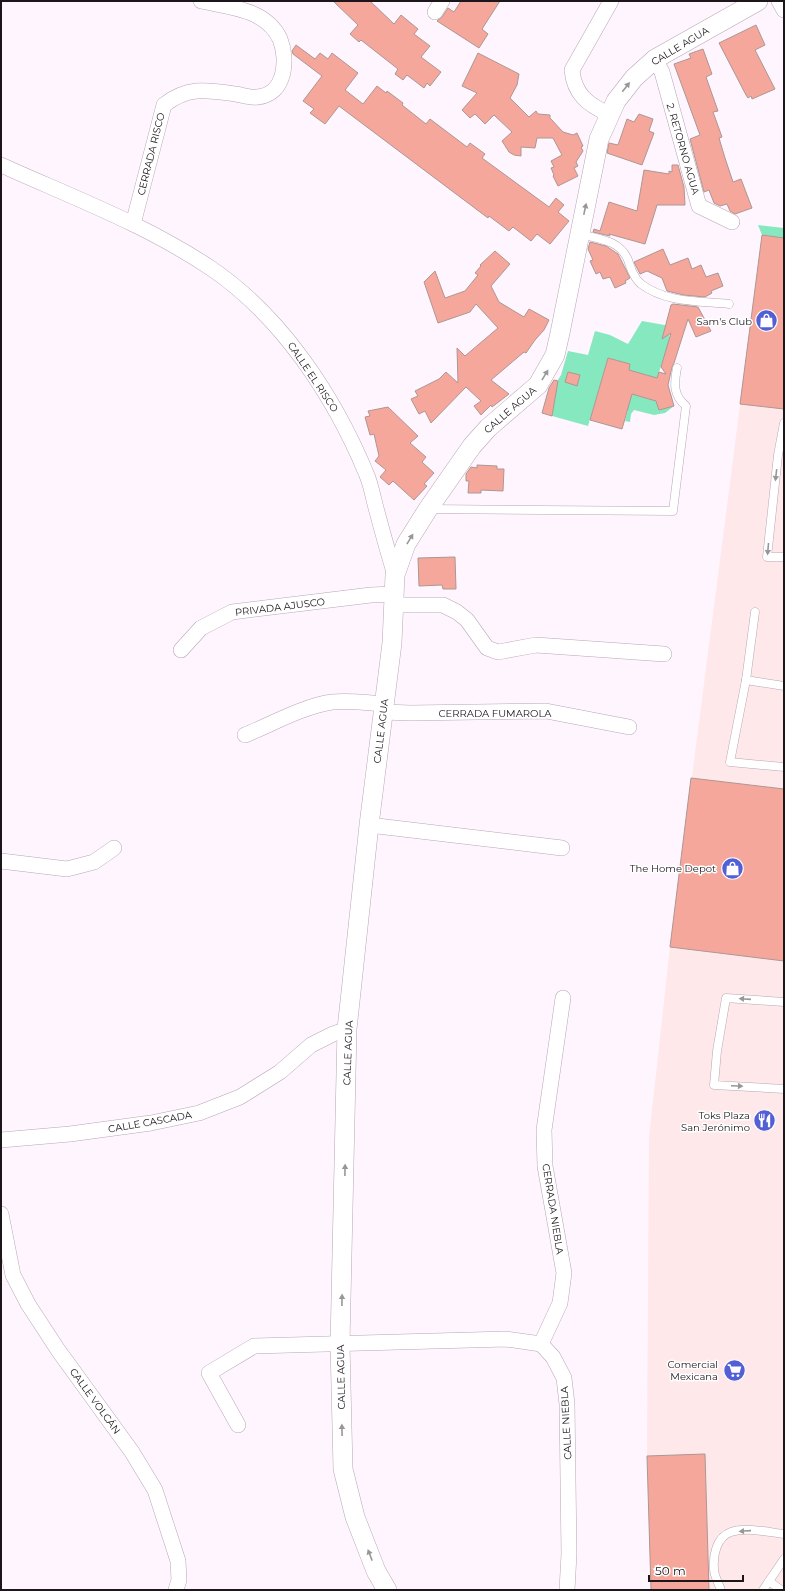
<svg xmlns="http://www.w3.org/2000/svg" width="785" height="1591" viewBox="0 0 785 1591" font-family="Montserrat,sans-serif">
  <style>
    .commercial { fill: #fee8ea }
    .green { fill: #86e8be }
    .building { fill: #f6a79b; stroke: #ad9693 }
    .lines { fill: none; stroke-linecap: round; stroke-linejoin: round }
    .service-casing { stroke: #b7a7b5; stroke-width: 9 }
    .minor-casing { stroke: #b7a7b5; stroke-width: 16 }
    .tertiary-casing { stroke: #b7a7b5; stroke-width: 20 }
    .service { stroke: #fff; stroke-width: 8 }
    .minor { stroke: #fff; stroke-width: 15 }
    .tertiary { stroke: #fff; stroke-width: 19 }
    .oneway { fill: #999698 }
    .labels { text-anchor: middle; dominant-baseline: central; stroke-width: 3; stroke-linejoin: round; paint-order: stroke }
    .street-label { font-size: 10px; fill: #1c161b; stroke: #fff }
    .poi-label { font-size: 10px; fill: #1c161b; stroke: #fff; text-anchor: end }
  </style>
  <rect width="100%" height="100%" fill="#fff5fe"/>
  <polygon class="commercial" points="762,235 784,238 784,1590 651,1590 647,1456 649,1137 670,947"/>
  <g class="green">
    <polygon points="758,225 784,228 784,238 762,235"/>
    <polygon points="642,321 670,326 669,342 657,378 629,370 630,364 608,358 588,426 552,416 555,399 547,397 561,375 568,351 588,355 595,331 610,335 628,344"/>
    <polygon points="652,388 659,410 674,406 665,413 654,415 634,410 631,414 630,422 625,421 628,410 618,407 623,391 649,399"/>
  </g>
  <g class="building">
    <polygon points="333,1 370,1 394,24 401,15 418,29 414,34 430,46 421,57 441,72 430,86 427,83 424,88 407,75 403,80 395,74 398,69 361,40 359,42 350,34 358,25"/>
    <polygon points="461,1 500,1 482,29 488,34 479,48 437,21 442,17 448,8 454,12"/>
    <polygon points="756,25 765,45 755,50 775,89 752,99 751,96 748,98 746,95 719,43"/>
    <polygon points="296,45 315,59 320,53 328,59 332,53 358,73 345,90 363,104 377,86 386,93 387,91 403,103 402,105 426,124 430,119 467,147 470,143 485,154 482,158 549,207 556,198 564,205 558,212 569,221 550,244 537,234 531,241 513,227 509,231 489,216 488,218 339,106 325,124 310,113 314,109 303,101 322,76 293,54 292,51"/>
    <polygon points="703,49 712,74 706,77 718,111 713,112 722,137 719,138 725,158 733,182 741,179 752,208 735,214 730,211 727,204 720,206 714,203 709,190 704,192 690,139 700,135 674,64 691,58 689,54"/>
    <polygon points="478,53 519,74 517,85 510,98 529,117 536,111 538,114 550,115 550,118 563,132 573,135 577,133 583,146 581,147 583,151 576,162 578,166 574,168 578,176 558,186 553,176 554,175 551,168 554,167 551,161 562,155 553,138 537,138 535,148 521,147 521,156 514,155 509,152 502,141 512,132 494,115 485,124 475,114 470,118 462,110 477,93 462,86"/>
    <polygon points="639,114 653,119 649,131 654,133 642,165 607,153 609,143 618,145 627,119 634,122"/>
    <polygon points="672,165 678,165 684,187 685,205 657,205 645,244 609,234 610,236 593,232 594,229 600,231 609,202 637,211 644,170 669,174 669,171 672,172"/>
    <polygon points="762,235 784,238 784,409 740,404"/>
    <polygon points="590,242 606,246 618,254 630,278 625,281 626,283 615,288 610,277 603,279 600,272 596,274 590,261 593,260 588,249"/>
    <polygon points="663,249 670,265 688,258 692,269 701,265 706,277 718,273 723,286 711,291 712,293 705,297 684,295 667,291 662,278 647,271 640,274 634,262"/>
    <polygon points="495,251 510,264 491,286 499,302 524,317 529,309 549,320 544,330 535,340 526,353 524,352 491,380 509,394 492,407 491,405 481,415 474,406 481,401 466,387 431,423 425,411 419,414 411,399 418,396 415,391 439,379 446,372 458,383 457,348 465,356 498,328 476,304 470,312 438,323 424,282 435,271 445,298 465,291 478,275 475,273 481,266 480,265"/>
    <polygon points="673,304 698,307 711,331 696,337 688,319 674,363 672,367 668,385 674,406 659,410 656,401 632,394 622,429 590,420 608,358 630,364 629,370 657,378 659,372 666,374 661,367 671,333 662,339 671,305"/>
    <polygon points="568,372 580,375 577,386 565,382"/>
    <polygon points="554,380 558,381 552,416 542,413 549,388"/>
    <polygon points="388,407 418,436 410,443 426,457 422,462 434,473 424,484 427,486 414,500 393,481 389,485 380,477 386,470 375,461 379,456 374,434 370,435 365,417 370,416 368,411"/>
    <polygon points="477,465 497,466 497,469 504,469 503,491 481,490 481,493 468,493 469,481 466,481 466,474 471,467 477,468"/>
    <polygon points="455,557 456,589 443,589 442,585 419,586 418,558"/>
    <polygon points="691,778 784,789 784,961 670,947"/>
    <polygon points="705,1454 709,1590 651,1590 647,1456"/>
  </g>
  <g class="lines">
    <defs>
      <g id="service">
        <path d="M580,234C599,239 620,240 628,260C631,269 634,278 641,284C666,303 700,301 729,304"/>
        <polyline points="784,423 778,455 767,557 784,557"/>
        <path d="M429,509L673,511L686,406C673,395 674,384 677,368"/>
        <polyline points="746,680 755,612"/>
        <polyline points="784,686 746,680 730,762 784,767"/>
        <polyline points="784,1002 726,998 717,1051 714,1085 784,1089"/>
        <polyline points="769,1581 781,1590"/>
        <path d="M721,1590C719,1584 714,1576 714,1569C713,1556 716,1537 731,1532C747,1527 768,1532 784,1534"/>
        <polyline points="763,1590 784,1559"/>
      </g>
      <g id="minor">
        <polyline points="779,1 784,10"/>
        <polyline points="435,12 442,1"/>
        <polyline points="655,59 662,72 699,206 732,222"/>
        <path d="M609,114C588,105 574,94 572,70L611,1"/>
        <path d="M1,165C72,197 147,225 212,269C282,317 334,396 366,473C371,484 373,497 376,508C382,530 388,553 395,575"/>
        <path d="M133,224L164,105C188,86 207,90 236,94C242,95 250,98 257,97C286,95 288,59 280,39C266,9 229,7 201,1"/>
        <polyline points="393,605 443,605 457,612 467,620 487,648 498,652 536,645 664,654"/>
        <polyline points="181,650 201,628 232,612 371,595 393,594"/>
        <polyline points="384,712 410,713 546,711 629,727"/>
        <path d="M245,735C272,724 304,706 332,702C349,700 367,703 385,704"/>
        <polyline points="369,825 562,848"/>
        <polyline points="1,861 67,869 94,862 114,848"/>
        <polyline points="1,1140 70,1134 151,1123 199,1113 240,1097 280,1072 311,1045 333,1034 347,1029"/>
        <polyline points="1,1214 13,1275 28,1304 58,1350 132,1452 155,1490 178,1561 179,1580 176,1590"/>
        <polyline points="541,1344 560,1303 564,1273 545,1166 544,1130 563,998"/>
        <polyline points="238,1425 209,1373 254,1346 506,1339 541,1344 553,1357 564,1378 567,1404 569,1554 567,1590"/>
      </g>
      <polyline id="tertiary" points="387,1590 376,1571 355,1517 343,1469 340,1344 347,1029 369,825 392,643 395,575 406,544 428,509 472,446 488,428 538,385 555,355 560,333 599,139 616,101 634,78 655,59 758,1"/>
    </defs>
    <use href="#service" class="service-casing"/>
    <use href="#minor" class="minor-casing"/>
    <use href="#tertiary" class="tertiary-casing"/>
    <use href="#service" class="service"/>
    <use href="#minor" class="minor"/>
    <use href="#tertiary" class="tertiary"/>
  </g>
  <defs><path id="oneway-solid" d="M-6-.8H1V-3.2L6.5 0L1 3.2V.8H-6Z"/></defs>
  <g class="oneway">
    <use href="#oneway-solid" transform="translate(626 87) rotate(-52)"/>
    <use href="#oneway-solid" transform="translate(585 209) rotate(-78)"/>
    <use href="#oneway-solid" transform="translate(545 375) rotate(-59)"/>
    <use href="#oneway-solid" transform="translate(776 475) rotate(97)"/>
    <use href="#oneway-solid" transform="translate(410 539) rotate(-59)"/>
    <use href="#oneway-solid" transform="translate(768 549) rotate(95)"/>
    <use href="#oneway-solid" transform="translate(745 999) rotate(-176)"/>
    <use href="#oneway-solid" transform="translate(737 1086) rotate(3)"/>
    <use href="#oneway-solid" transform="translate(345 1170) rotate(-89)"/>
    <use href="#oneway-solid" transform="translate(342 1300) rotate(-89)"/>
    <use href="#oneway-solid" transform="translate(342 1430) rotate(-91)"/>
    <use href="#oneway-solid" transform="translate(745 1531) rotate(176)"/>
    <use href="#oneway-solid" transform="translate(370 1555) rotate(-111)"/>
  </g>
  <defs>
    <symbol id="shop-disc" viewBox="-11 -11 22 22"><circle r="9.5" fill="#525fd5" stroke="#fff"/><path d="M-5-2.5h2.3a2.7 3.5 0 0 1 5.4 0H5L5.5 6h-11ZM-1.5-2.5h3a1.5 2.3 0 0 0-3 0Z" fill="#fff"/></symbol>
    <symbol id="restaurant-disc" viewBox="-11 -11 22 22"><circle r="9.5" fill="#525fd5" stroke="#fff"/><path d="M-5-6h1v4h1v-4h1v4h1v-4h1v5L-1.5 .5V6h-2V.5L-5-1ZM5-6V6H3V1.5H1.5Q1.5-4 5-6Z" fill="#fff"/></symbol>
    <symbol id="supermarket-disc" viewBox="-11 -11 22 22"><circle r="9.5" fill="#525fd5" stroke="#fff"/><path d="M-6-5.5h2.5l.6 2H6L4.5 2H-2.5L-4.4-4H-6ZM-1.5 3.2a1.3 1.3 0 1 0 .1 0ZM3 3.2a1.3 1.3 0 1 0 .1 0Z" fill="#fff"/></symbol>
  </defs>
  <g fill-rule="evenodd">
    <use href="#shop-disc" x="754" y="308" width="25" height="25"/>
    <use href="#shop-disc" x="720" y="856" width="25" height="25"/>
    <use href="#restaurant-disc" x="752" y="1108" width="25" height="25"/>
    <use href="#supermarket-disc" x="722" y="1358" width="25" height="25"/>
  </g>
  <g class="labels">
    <g class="street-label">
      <text transform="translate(680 46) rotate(-31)">CALLE AGUA</text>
      <text transform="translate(683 149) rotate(74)">2. RETORNO AGUA</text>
      <text transform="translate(151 154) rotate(-76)">CERRADA RISCO</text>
      <text transform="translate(313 377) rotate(56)">CALLE EL RISCO</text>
      <text transform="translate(510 410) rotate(-41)">CALLE AGUA</text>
      <text transform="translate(280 607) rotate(-7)">PRIVADA AJUSCO</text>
      <text x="495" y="713">CERRADA FUMAROLA</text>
      <text transform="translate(381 731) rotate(-83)">CALLE AGUA</text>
      <text transform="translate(348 1053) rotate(-88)">CALLE AGUA</text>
      <text transform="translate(150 1122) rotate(-10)">CALLE CASCADA</text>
      <text transform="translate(553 1209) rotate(81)">CERRADA NIEBLA</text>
      <text transform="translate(341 1377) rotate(-91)">CALLE AGUA</text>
      <text transform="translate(95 1401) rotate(54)">CALLE VOLCÁN</text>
      <text transform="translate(566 1423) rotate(-93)">CALLE NIEBLA</text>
    </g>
    <g class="poi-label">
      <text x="752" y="321">Sam's Club</text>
      <text x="716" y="868">The Home Depot</text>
      <text x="750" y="1115">Toks Plaza<tspan x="750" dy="12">San Jerónimo</tspan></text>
      <text x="718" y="1364">Comercial<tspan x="718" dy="12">Mexicana</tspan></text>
    </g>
  </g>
  <rect width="785" height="1591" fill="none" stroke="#1c161b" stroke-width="4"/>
  <path d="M649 1575v6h94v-6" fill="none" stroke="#1c161b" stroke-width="2"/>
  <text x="655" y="1575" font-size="12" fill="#1c161b" stroke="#ffffff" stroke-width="3" paint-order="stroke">50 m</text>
</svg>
